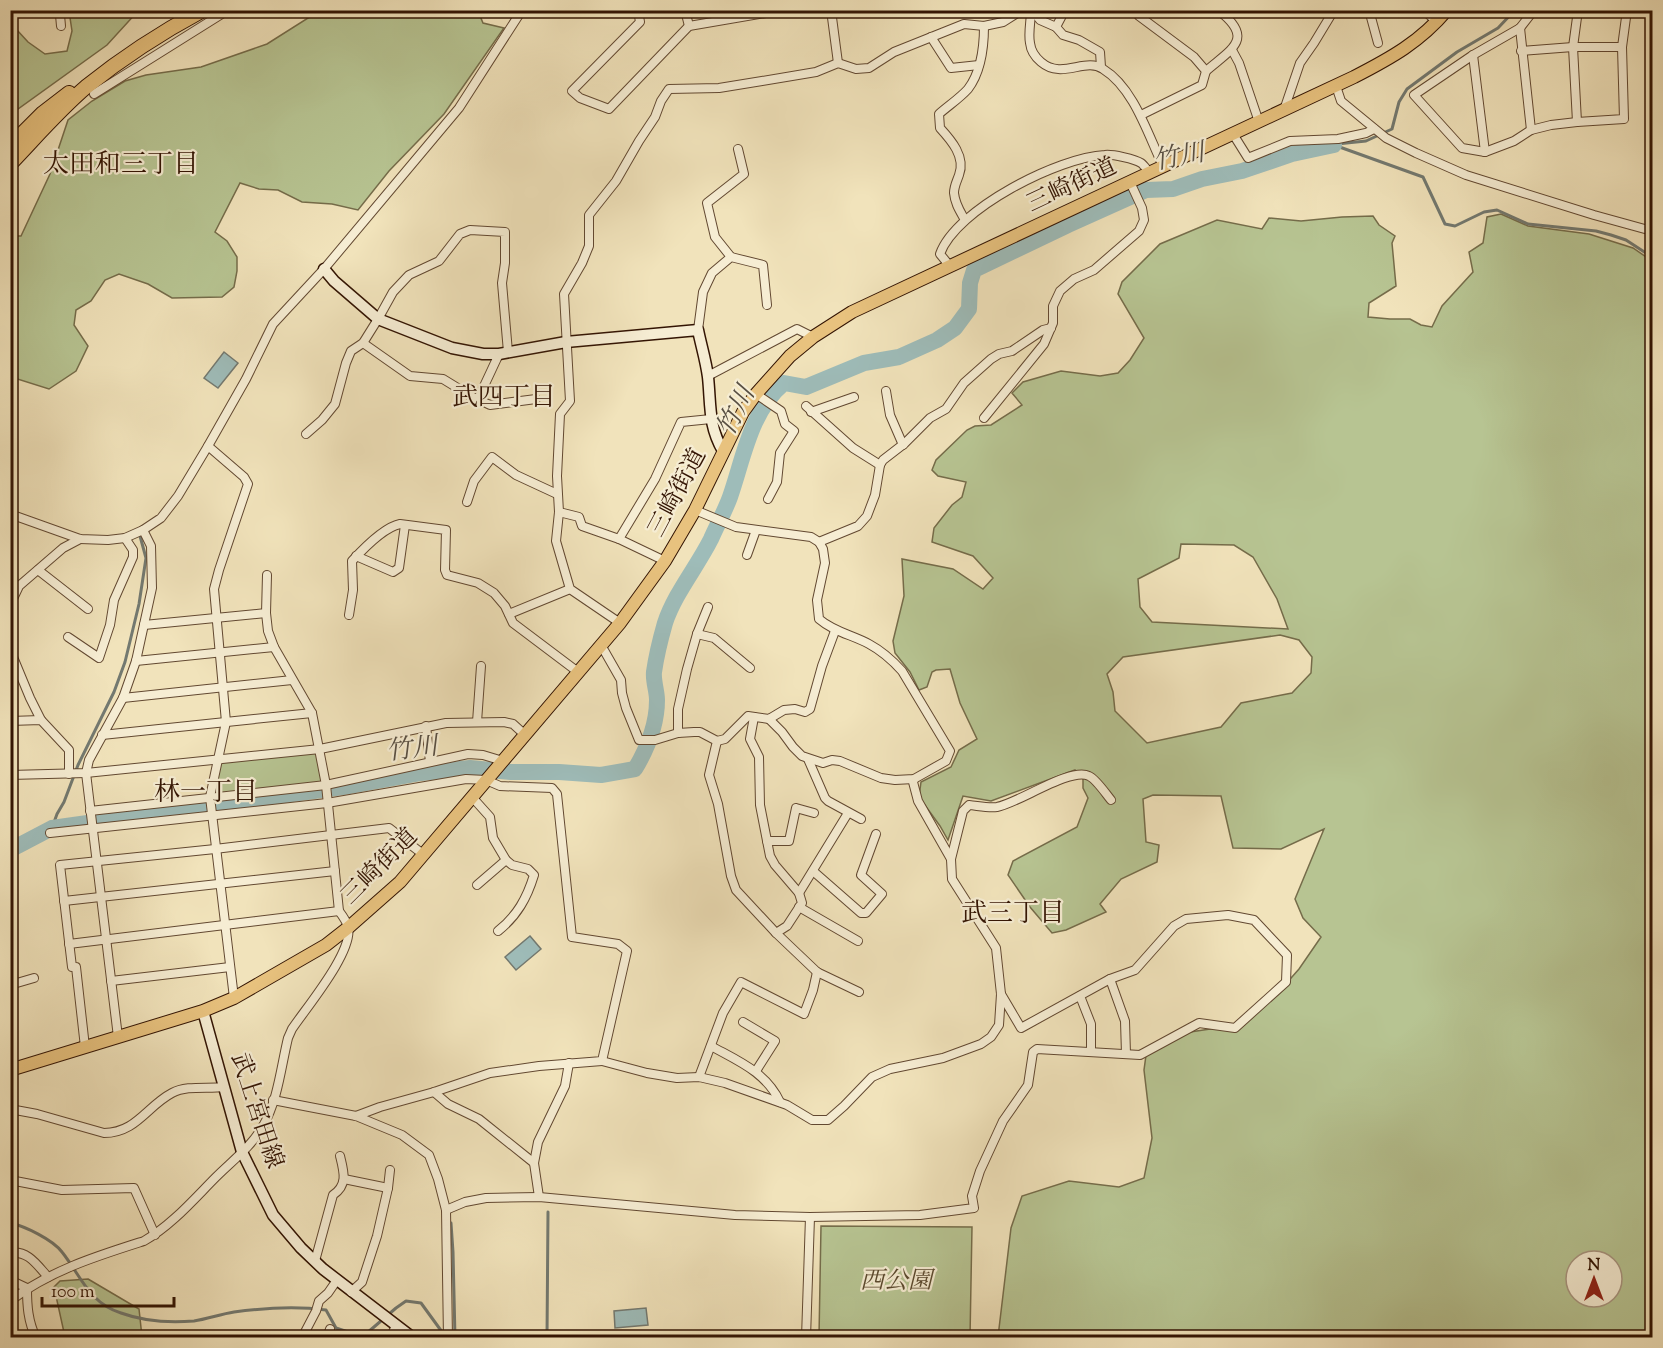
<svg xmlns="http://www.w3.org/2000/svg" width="1663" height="1348" viewBox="0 0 1663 1348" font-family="'Sorts Mill Goudy','Noto Serif JP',serif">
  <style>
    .green { fill: #b7c492; stroke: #756c4a; stroke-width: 1.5; fill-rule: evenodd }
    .water { fill: #9ebcb9; stroke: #737970; stroke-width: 1.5 }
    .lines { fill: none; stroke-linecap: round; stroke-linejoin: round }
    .stream { stroke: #737970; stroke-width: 3 }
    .river { stroke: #9ebcb9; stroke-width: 16 }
    .street-casing { stroke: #624831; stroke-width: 10 }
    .secondary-casing { stroke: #331403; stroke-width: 13 }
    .primary-casing { stroke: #331403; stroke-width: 14 }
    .highway-casing { stroke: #331403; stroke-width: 16 }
    .street { stroke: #f6edd3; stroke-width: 8 }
    .secondary { stroke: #f6edd3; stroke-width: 10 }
    .primary { stroke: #e8c27e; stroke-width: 12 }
    .highway { stroke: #e8c27e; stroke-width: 14 }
    .labels { text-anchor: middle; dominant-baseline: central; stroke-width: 4.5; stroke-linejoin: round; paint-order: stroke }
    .street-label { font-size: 24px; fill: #331403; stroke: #f6edd3 }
    .park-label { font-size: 24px; font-style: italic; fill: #5b492e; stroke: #f6edd3 }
    .water-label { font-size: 26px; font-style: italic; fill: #584f43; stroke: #f6edd3 }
    .neighbourhood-label { font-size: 26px; fill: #331403; stroke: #f6edd3 }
  </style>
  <rect width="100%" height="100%" fill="#f1e3bb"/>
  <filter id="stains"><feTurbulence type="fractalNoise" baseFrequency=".00333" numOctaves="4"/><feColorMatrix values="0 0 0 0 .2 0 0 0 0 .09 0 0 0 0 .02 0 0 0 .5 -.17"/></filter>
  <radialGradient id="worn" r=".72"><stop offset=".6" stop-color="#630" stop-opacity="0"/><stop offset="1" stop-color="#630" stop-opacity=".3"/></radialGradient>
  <g class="green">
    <polygon points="69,11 138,11 107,45 11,114 11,35 16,29 28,42 45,54 67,51 72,31"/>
    <polygon points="319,11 478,11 483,23 504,28 444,114 389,171 358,210 332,204 302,202 278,190 259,189 240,183 215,232 227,241 237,257 237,271 234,287 222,297 172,298 148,284 119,274 105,280 91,301 76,310 74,325 88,346 76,371 49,389 11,377 11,236 21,236 50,174 68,120 92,101 125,81 146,75 201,67 267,44"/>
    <path d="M1501,214L1528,226L1589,234L1633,248L1652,261V291L1647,300L1652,306V1337H998L1011,1228L1022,1196L1069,1181L1119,1187L1144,1178L1152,1138L1144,1070L1147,1048L1177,1034L1243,1024L1276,995L1299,969L1321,937L1303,918L1295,899L1324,829L1281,849L1233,848L1221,796L1153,795L1143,799L1146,842L1159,845L1157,862L1121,879L1100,904L1106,912L1066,930L1052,933L1030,907L1008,875L1013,861L1077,827L1088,798L1083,788V779L1075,770L991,801L963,796L948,840L940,826L919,797L921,782L951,767L959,750L977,739L960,703L950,669L936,670L932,672L927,687L919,690L910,672L895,653L893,641L904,596L902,559L953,569L983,589L993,578L973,556L932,542L934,528L952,505L962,497L966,482L938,476L932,470L936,460L967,430L975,426L991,425L1022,405L1012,393L1023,382L1061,371L1100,376L1118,373L1130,360L1144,338L1118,294L1122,282L1160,244L1217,220L1262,229L1269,218L1301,221L1342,217L1373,216L1379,225L1395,236L1392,243L1396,286L1369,303L1368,317L1390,319H1410L1421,325L1432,327L1442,306L1473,272L1469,252L1483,243L1487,217ZM1181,544L1234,545L1253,557L1277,599L1288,629L1152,622L1140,607L1138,579L1179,558ZM1280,635L1299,640L1312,657L1311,673L1292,693L1241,703L1221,727L1147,743L1115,711L1113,692L1107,674L1123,657ZM1576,1261H1612V1297H1576Z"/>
    <polygon points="320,749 326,785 210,797 217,760"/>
    <polygon points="821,1226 972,1227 970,1337 819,1337"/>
    <polygon points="88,1279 139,1309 142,1337 65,1337 54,1287 60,1281"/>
  </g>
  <g class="water">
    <polygon points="224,352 238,363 218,388 204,378"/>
    <polygon points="530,936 541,949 516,970 505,957"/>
    <polygon points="646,1308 648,1325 615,1328 614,1311"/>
  </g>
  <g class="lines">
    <g class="stream">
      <polyline points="1337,144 1366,141 1392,129 1399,102 1407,89 1457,52 1498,28 1515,10"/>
      <polyline points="1334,145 1423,177 1445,224 1455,226 1484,212 1497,210 1528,224 1596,231 1611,235 1626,240 1652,257"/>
      <polyline points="52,828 57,814 64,802 78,765 114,692 125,662 139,604 146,558 140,536"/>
      <path d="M10,1223C25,1226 53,1240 62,1252C81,1276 89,1303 121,1313C143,1321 170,1323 194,1321C207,1319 221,1314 234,1312C264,1308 296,1306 326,1310L336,1328L351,1333L363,1334L367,1333L396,1308L406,1301L421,1303L445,1336"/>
      <polyline points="451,1223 453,1252 455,1338"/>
      <polyline points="547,1338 548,1212"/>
    </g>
    <path class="river" d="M10,850L52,828L350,786L421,773L470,768L511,772H559L601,775L635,769C647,749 657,724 657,700C657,691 653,681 654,672C656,658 661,637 665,623C675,593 697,567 711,539C717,525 725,511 730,497C744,457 750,412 784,383L806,387L864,363L899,357L937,340L955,328L969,309L970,283L974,270L1068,225L1146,190L1173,189L1202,179L1242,171L1292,154L1334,145"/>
    <defs>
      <g id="street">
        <polyline points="638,10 640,22 572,91 580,98 609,109 689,26 783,10"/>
        <polyline points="685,10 689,26"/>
        <polyline points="831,10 838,63"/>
        <path d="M1031,10C1031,21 1028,33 1030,43C1031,52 1035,57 1041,62C1062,80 1085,57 1103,69C1134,88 1148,135 1163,166"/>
        <polyline points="1032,10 1040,20 1056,27 1065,10"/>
        <polyline points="1134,10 1139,16 1194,57 1206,71 1202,85 1141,115"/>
        <polyline points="1369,10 1378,43"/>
        <polyline points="1424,10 1437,22"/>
        <polyline points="1534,10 1520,28 1473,55 1414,95 1462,148 1485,152 1514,141 1531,130 1551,125 1577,122"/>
        <polyline points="1578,10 1573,47 1577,122 1624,119 1622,47 1627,10"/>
        <polyline points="1223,14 1242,10"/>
        <polyline points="61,26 60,15 63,10"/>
        <polyline points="1056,27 1063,35 1079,40 1100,52 1101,67"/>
        <polyline points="1520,28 1531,130"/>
        <polyline points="931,37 951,68 979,65"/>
        <polyline points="1232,50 1239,63 1259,122"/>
        <polyline points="1521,51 1573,47 1622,47"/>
        <polyline points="1473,55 1485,152"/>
        <path d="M1206,71C1231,49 1256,39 1218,10"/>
        <polyline points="1336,86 1341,101 1386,138 1416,153 1466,175 1594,215 1652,231"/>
        <polyline points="94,94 228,10"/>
        <polyline points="1284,110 1300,63 1314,43 1334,10"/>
        <polyline points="1233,134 1248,158 1290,141 1338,139 1366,133 1374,129"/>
        <path d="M965,220C960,211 955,204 954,193C954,186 957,181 959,175C966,157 951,140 940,128L939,114C948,106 960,98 968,89C981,72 984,47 984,26"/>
        <polyline points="731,257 715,237 707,203 744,174 738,149"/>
        <path d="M949,265L940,254C956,209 1059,157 1105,155C1112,154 1135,159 1141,163C1144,165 1147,170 1150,173"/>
        <polyline points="698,330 703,292 712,273 731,257 763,265 767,305"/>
        <polyline points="363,343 410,376 443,379 469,395 490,405 536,399"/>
        <polyline points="708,376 797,329 813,337"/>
        <polyline points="886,391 890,415 903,445"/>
        <polyline points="756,394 781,411 785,424 794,431 780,453 777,482 768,499"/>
        <polyline points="478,399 499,354"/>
        <polyline points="806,406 853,448 880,465"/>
        <polyline points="811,412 854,397"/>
        <polyline points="984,418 1044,344 1053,323 1053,306 1060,291 1074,279 1094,270 1139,231 1144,220 1142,208 1130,182"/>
        <polyline points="306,434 322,420 335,404 346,363 351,351 363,343 378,319 393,292 409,275 439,261 460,234 470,230 505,232 505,263 502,283 508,352"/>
        <polyline points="208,446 244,477 248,484 219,570 214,589 226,722 210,797 234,998"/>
        <polyline points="467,502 474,481 492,457 516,475 557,494"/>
        <path d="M695,510L736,527L811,537L819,542L823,549L825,563L817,600L819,619C834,632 853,635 869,644C882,651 893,661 902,671L950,751L946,761L914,779L895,780L881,778L840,761L832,760L823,763L802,756L793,747L782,732L769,719"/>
        <polyline points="559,512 579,517 582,526 619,539 655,479 681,422 711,419"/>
        <polyline points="10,514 80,539 108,540 125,538 143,530 161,518 178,496 208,446 246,379 273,324 324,269 459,108 522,10"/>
        <polyline points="619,539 665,561"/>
        <polyline points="819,542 858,526 867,516 875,495 880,465 883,460 905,443 930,418 946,409 964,383 991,359 999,354 1012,351 1043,330 1051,328"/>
        <polyline points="747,555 756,530"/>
        <polyline points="356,556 393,572 399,568 405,525"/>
        <polyline points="38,570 88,609"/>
        <polyline points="10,605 19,586 63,548 80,539"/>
        <polyline points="509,614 570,589"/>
        <path d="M349,615L353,590L352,561C363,549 385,527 400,524L446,530L445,570L447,575L478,583L494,593L505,606L513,623L578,672"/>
        <polyline points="620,623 570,589 556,541 559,512 557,476 560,414 570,401 564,294 582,263 589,246 589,215 616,181 639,141 655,117 661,101 669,89 719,88 762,81 816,72 838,63 856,69 869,68 894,52 964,24 984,26 1003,22 1022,10"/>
        <polyline points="144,625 266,613 267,575"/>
        <polyline points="10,634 13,657 30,698 41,720"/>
        <polyline points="697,634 714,638 750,668"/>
        <polyline points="68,637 99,658 110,625 114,600 133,557 133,550 125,538"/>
        <polyline points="601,645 621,680 622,693 626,708 639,740 655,740 678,733 694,732 700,732 717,741 709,775 718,804 731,876 736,890 776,933 817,972 859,992"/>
        <polyline points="136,661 274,647"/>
        <polyline points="123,698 292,680"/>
        <polyline points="754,717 750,739 759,757 760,805 770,856 775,865 799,893 802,903 787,926 776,933"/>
        <polyline points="10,721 41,720 69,750 69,774"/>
        <polyline points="477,722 481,666"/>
        <polyline points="426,726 430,762"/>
        <polyline points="678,733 678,709 687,669 697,634 708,607"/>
        <polyline points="102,735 312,713"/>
        <polyline points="717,741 725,739 748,716 769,719 784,710 795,709 805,712 810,709 822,666 835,631"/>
        <polyline points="808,759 825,798 828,801 861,819"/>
        <polyline points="10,775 86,773 320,749 446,723 504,722 513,724 524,734"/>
        <path d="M472,797L490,817L493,838L506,860L512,865L528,869L534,875C527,898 517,916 498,931"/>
        <polyline points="90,811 326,785 468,754 483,755 503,761"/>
        <polyline points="50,833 327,803 466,779 486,780 500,786 552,788 557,794 572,937 618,944 627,951 602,1061 539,1066 490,1073 434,1092 380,1107 356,1116"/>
        <polyline points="767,841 789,841 796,808 814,813"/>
        <path d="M951,859L963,811L969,805C979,806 988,808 997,807C1019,803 1070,767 1089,776C1096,779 1106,794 1111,800"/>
        <polyline points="813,871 861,913 866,913 882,894 861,875 876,834"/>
        <polyline points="477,885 506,860"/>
        <polyline points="799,893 848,813"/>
        <polyline points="64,901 335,871"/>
        <polyline points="799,907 858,941"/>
        <polyline points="69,944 339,911"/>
        <polyline points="1110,979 1125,1021 1126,1054"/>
        <polyline points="111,981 230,967"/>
        <polyline points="10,985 34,978"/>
        <polyline points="1080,996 1091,1024 1091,1052"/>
        <polyline points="743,1022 775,1041 756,1071"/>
        <polyline points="118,1037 86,773 89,760 123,698 136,661 152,588 151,546 143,530"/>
        <path d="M711,1046C738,1061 766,1072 780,1102"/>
        <polyline points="85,1047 76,967 72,967 60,865 215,849 389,828 424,855"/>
        <polyline points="602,1061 647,1073 677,1078 699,1077 725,1083 787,1105 812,1120 828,1120 844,1106 872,1077 890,1069 943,1058 981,1044 991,1037 999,1025 1001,994 996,948 952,879 951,859 918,801 913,782 914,779"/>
        <polyline points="699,1077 723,1013 741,982 804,1014 813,990 817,972"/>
        <polyline points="434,1092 448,1104 479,1119 534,1163 539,1197"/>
        <polyline points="273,1100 356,1116 402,1135 429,1155 438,1179 446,1210 448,1338"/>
        <path d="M10,1109L37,1114L104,1133C136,1133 147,1106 172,1093C187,1085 207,1089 224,1087"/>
        <polyline points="534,1163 538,1142 565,1086 569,1063"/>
        <polyline points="344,1179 388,1188"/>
        <polyline points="10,1180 62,1190 134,1188 155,1235"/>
        <polyline points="446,1210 465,1202 486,1198 539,1197 735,1215 810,1217 920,1215 974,1208 972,1196 980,1171 1003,1121 1028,1085 1033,1052 1037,1049 1140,1055 1199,1023 1235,1028 1286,982 1287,955 1254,920 1228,915 1186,919 1174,926 1135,970 1110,979 1021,1028 1001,994"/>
        <path d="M10,1253C28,1250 37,1265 48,1277"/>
        <path d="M315,1261L333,1195C348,1185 344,1172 340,1156"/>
        <path d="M10,1280L27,1288C27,1306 28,1321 36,1338"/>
        <polyline points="351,1292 362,1282 377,1236 388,1188 390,1170"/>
        <path d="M10,1301C51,1270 97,1256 144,1241C172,1225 194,1199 216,1177C232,1161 252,1146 263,1126C278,1100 281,1067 288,1038L292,1029C306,1008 354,951 348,927C347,922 342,915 339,911L326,785L312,713L274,647L268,631L266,613"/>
        <polyline points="305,1332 316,1311 319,1301 328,1293 337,1280"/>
        <polyline points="327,1338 330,1329"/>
        <polyline points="390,1338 396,1326"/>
        <polyline points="806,1338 810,1217"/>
      </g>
      <g id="secondary">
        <path d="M324,269L334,281L378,319L452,348L483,354H499L566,342L698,330C701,345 706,361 708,377C711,405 708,425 723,451"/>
        <polyline points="203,1011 242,1152 273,1215 301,1248 323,1269 413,1338"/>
      </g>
      <path id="primary" d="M10,1070L203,1011L234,998L326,945L349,927L400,882L620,623L665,561L695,510L743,412L756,394L790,356L813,337L852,312L1354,77C1391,58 1420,42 1447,10"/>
      <g id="highway">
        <polyline points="10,146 43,113 69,93"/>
        <path d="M10,164C35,138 59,110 86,87C122,58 162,32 203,10"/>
      </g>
    </defs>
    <use href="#street" class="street-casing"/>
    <use href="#secondary" class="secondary-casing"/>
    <use href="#primary" class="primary-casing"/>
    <use href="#highway" class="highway-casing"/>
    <use href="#street" class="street"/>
    <use href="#secondary" class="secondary"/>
    <use href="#primary" class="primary"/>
    <use href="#highway" class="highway"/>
  </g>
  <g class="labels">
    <g class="street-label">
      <text transform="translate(1072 186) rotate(-25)">三崎街道</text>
      <text transform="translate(678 493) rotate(-62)">三崎街道</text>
      <text transform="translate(380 867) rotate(-45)">三崎街道</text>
      <text transform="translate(256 1111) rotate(72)">武上宮田線</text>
    </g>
    <g class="park-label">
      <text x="896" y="1282">西公園</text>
    </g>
    <g class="water-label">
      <text transform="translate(1179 158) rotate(-11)">竹川</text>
      <text transform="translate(737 412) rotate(-63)">竹川</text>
      <text transform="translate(412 750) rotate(-7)">竹川</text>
    </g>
    <g class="neighbourhood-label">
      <text x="121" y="165">太田和三丁目</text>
      <text x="504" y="398">武四丁目</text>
      <text x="206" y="793">林一丁目</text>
      <text x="1013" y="914">武三丁目</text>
    </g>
  </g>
  <rect width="1663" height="1348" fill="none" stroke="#f1e3bb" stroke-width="36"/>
  <rect x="12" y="12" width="1639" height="1324" fill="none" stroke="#331403" stroke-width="3"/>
  <rect x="18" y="18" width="1627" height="1312" fill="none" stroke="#331403" stroke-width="1.5"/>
  <g transform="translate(1594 1279)"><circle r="28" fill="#f6edd3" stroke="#a89680" stroke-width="1.5"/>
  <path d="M0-4.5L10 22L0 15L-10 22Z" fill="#8f2418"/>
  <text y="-9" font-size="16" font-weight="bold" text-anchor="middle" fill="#331403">N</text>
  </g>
  <path d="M42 1297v9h132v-9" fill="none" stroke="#331403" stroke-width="3"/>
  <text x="51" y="1297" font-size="18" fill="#331403" stroke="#f6edd3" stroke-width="4.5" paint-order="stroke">100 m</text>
  <rect width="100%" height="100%" filter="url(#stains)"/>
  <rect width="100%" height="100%" fill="url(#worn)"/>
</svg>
